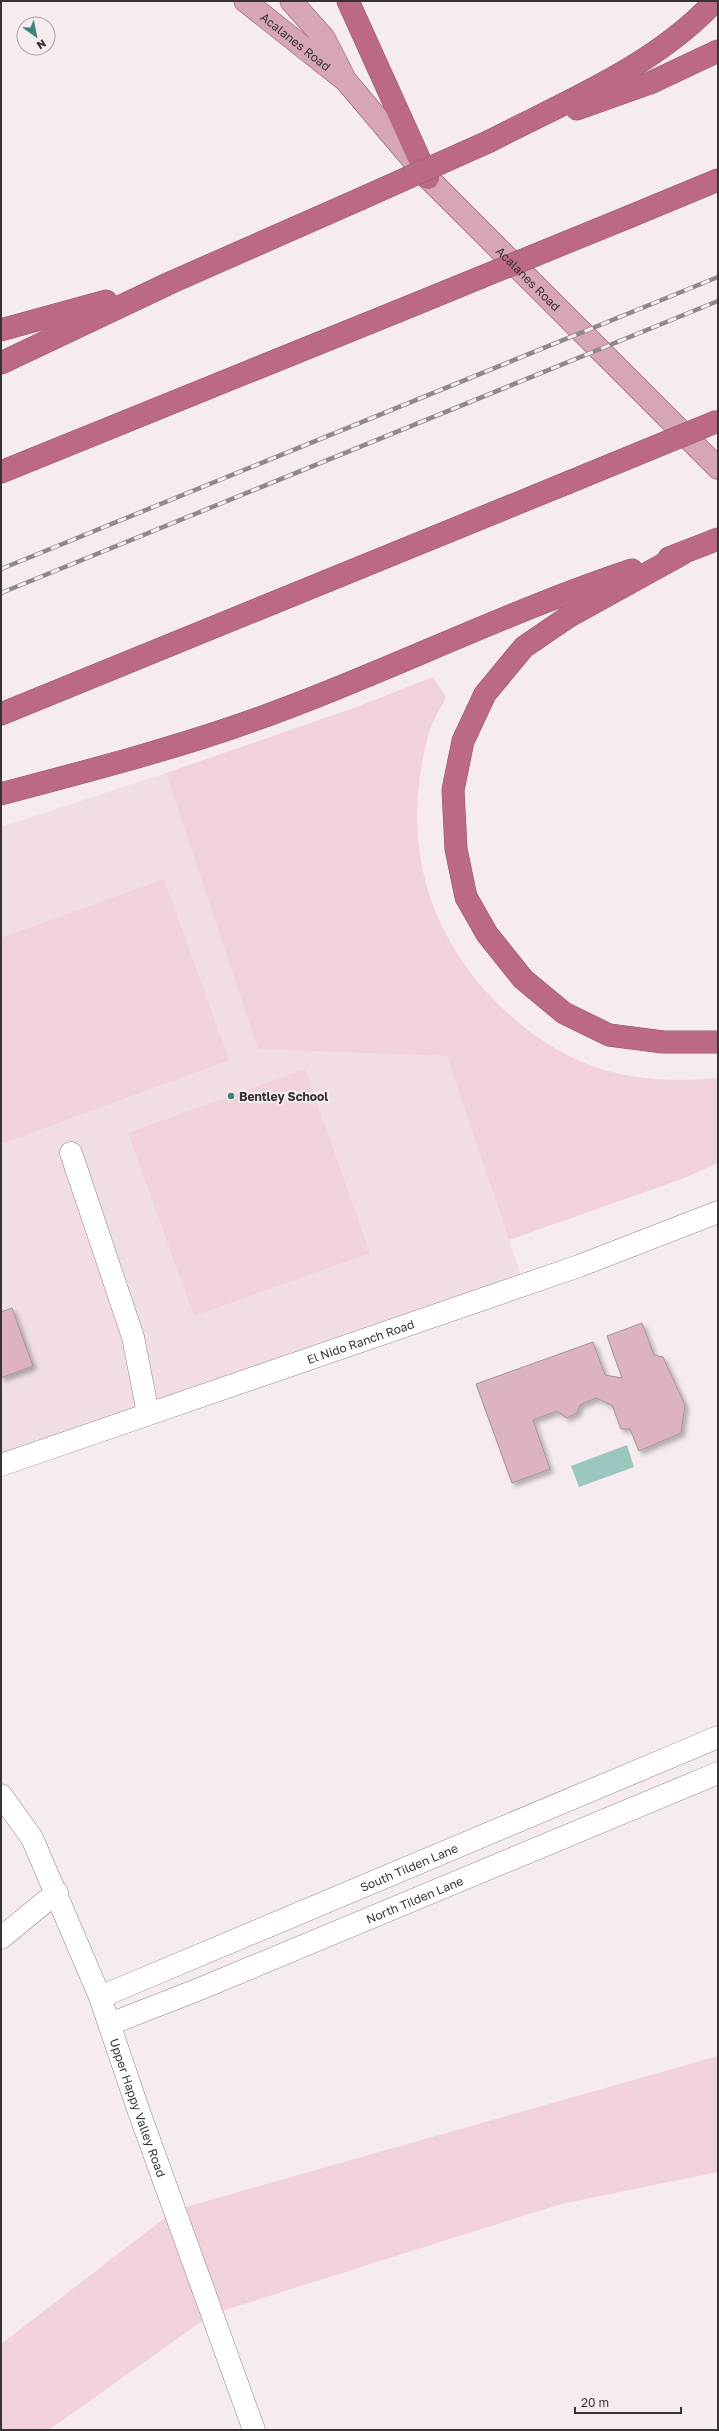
<svg xmlns="http://www.w3.org/2000/svg" width="719" height="2431" viewBox="0 0 719 2431" font-family="'Golos Text',sans-serif">
  <style>
    .built { fill: #f1dee2 }
    .green { fill: #f1d2d9 }
    .water { fill: #99c7bf }
    .building { fill: #ddb3bd; stroke: #9f9597; filter: url(#shadow) }
    .lines { fill: none; stroke-linecap: round; stroke-linejoin: round }
    .minor-casing { stroke: #8c8284; stroke-width: 23 }
    .major-casing { stroke: #8d5767; stroke-width: 23 }
    .highway-casing { stroke: #8d5767; stroke-width: 23 }
    .minor { stroke: #fff; stroke-width: 22 }
    .major { stroke: #d7a6b4; stroke-width: 22 }
    .highway { stroke: #bc6a82; stroke-width: 22 }
    .rail-casing { stroke: #90898a; stroke-width: 4.5 }
    .rail { stroke: #f6ecee; stroke-width: 3; stroke-dasharray: 9; stroke-linecap: butt }
    .highway-bridge-casing { stroke: #8d5767; stroke-width: 23; stroke-linecap: butt }
    .highway-bridge { stroke: #bc6a82; stroke-width: 22 }
    .poi-dot { fill: #3e847a; stroke: #f6ecee; stroke-width: 1.5 }
    .labels { text-anchor: middle; dominant-baseline: central; stroke-width: 4; stroke-linejoin: round; paint-order: stroke }
    .street-label { font-size: 12px; fill: #373334; stroke: #f6ecee }
    .poi-label { font-size: 12px; font-weight: bold; fill: #373334; stroke: #f6ecee; text-anchor: start }
  </style>
  <defs>
    <filter id="shadow"><feDropShadow dx="3.5" dy="3.5" stdDeviation="2" flood-color="#0004"/></filter>
  </defs>
  <rect width="100%" height="100%" fill="#f6ecee"/>
  <polygon class="built" points="166,773 258,1048 447,1056 524,1284 1,1465 1,827"/>
  <g class="green">
    <path d="M433,677L446,697C441,708 433,719 430,730C400,832 422,927 497,1003C530,1036 570,1062 616,1073C649,1081 685,1081 718,1078V1163L682,1179L509,1240L447,1056L258,1049L166,773L354,708Z"/>
    <polygon points="164,879 229,1060 1,1144 1,938"/>
    <polygon points="305,1069 370,1253 194,1316 128,1133"/>
    <polygon points="718,2056 718,2172 561,2204 212,2314 49,2430 1,2430 1,2344 175,2210"/>
  </g>
  <polygon class="water" points="627,1445 634,1467 579,1487 571,1466"/>
  <g class="building">
    <polygon points="12,1308 33,1366 1,1378 1,1312"/>
    <polygon points="642,1323 654,1355 663,1357 685,1405 681,1433 639,1451 630,1429 621,1429 612,1405 596,1398 580,1405 577,1413 567,1418 557,1411 533,1420 550,1469 512,1483 476,1384 593,1342 605,1375 622,1378 607,1336"/>
  </g>
  <g class="lines">
    <defs>
      <g id="minor">
        <polyline points="71,1153 133,1337 148,1413"/>
        <path id="s1" d="M1,1465L579,1266L718,1212"/>
        <path id="s2" d="M1,1795L32,1838L100,1997L138,2109L254,2430"/>
        <polyline points="1,1938 57,1892"/>
        <path id="s3" d="M100,1997L718,1737"/>
        <path id="s4" d="M110,2024L202,1988L718,1773"/>
      </g>
      <g id="major">
        <path id="s5" d="M245,1L346,81L428,178L718,468"/>
        <polyline points="291,1 324,38 343,75"/>
      </g>
      <g id="highway">
        <polyline points="348,1 428,178"/>
        <polyline points="577,109 650,83 718,51"/>
        <path d="M490,141C567,101 655,66 715,1"/>
        <polyline points="631,216 718,180"/>
        <polyline points="1,330 106,301"/>
        <polyline points="1,363 172,282 358,200"/>
        <polyline points="1,472 396,312"/>
        <polyline points="682,554 568,617 524,647 485,694 463,741 453,790 456,849 466,897 487,934 523,979 564,1013 609,1035 663,1042 718,1042"/>
        <polyline points="669,558 718,539"/>
        <polyline points="1,714 567,483"/>
        <path d="M1,794C79,773 158,753 234,727C369,681 497,615 632,570"/>
      </g>
    </defs>
    <use href="#minor" class="minor-casing"/>
    <use href="#major" class="major-casing"/>
    <use href="#highway" class="highway-casing"/>
    <use href="#minor" class="minor"/>
    <use href="#major" class="major"/>
    <use href="#highway" class="highway"/>
    <defs>
      <g id="rail">
        <polyline points="1,569 718,277"/>
        <polyline points="1,593 718,301"/>
      </g>
    </defs>
    <use href="#rail" class="rail-casing"/>
    <use href="#rail" class="rail"/>
    <defs>
      <g id="highway-bridge">
        <polyline points="358,200 490,141"/>
        <polyline points="396,312 631,216"/>
        <polyline points="567,483 718,421"/>
      </g>
    </defs>
    <use href="#highway-bridge" class="highway-bridge-casing"/>
    <use href="#highway-bridge" class="highway-bridge"/>
  </g>
  <circle class="poi-dot" cx="231" cy="1096" r="4"/>
  <g class="labels">
    <g class="street-label">
      <text stroke="none"><textPath href="#s5" startOffset="65">Acalanes Road</textPath></text>
      <text stroke="none"><textPath href="#s5" startOffset="398">Acalanes Road</textPath></text>
      <text stroke="none"><textPath href="#s1" startOffset="380">El Nido Ranch Road</textPath></text>
      <text stroke="none"><textPath href="#s3" startOffset="335">South Tilden Lane</textPath></text>
      <text stroke="none"><textPath href="#s4" startOffset="329">North Tilden Lane</textPath></text>
      <text stroke="none"><textPath href="#s2" startOffset="343">Upper Happy Valley Road</textPath></text>
    </g>
    <g class="poi-label">
      <text x="239" y="1096">Bentley School</text>
    </g>
  </g>
  <rect width="719" height="2431" fill="none" stroke="#373334" stroke-width="4"/>
  <g transform="translate(36 36) rotate(147)"><circle r="19" fill="#f6ecee" stroke="#aaa2a4"/>
  <path d="M0-3L7 15L0 10L-7 15Z" fill="#3e847a"/>
  <text y="-6" font-size="11" font-weight="bold" text-anchor="middle" fill="#373334">N</text>
  </g>
  <path d="M575 2407v6h106v-6" fill="none" stroke="#373334" stroke-width="2"/>
  <text x="581" y="2407" font-size="12" fill="#373334" stroke="#f6ecee" stroke-width="3" paint-order="stroke">20 m</text>
</svg>
